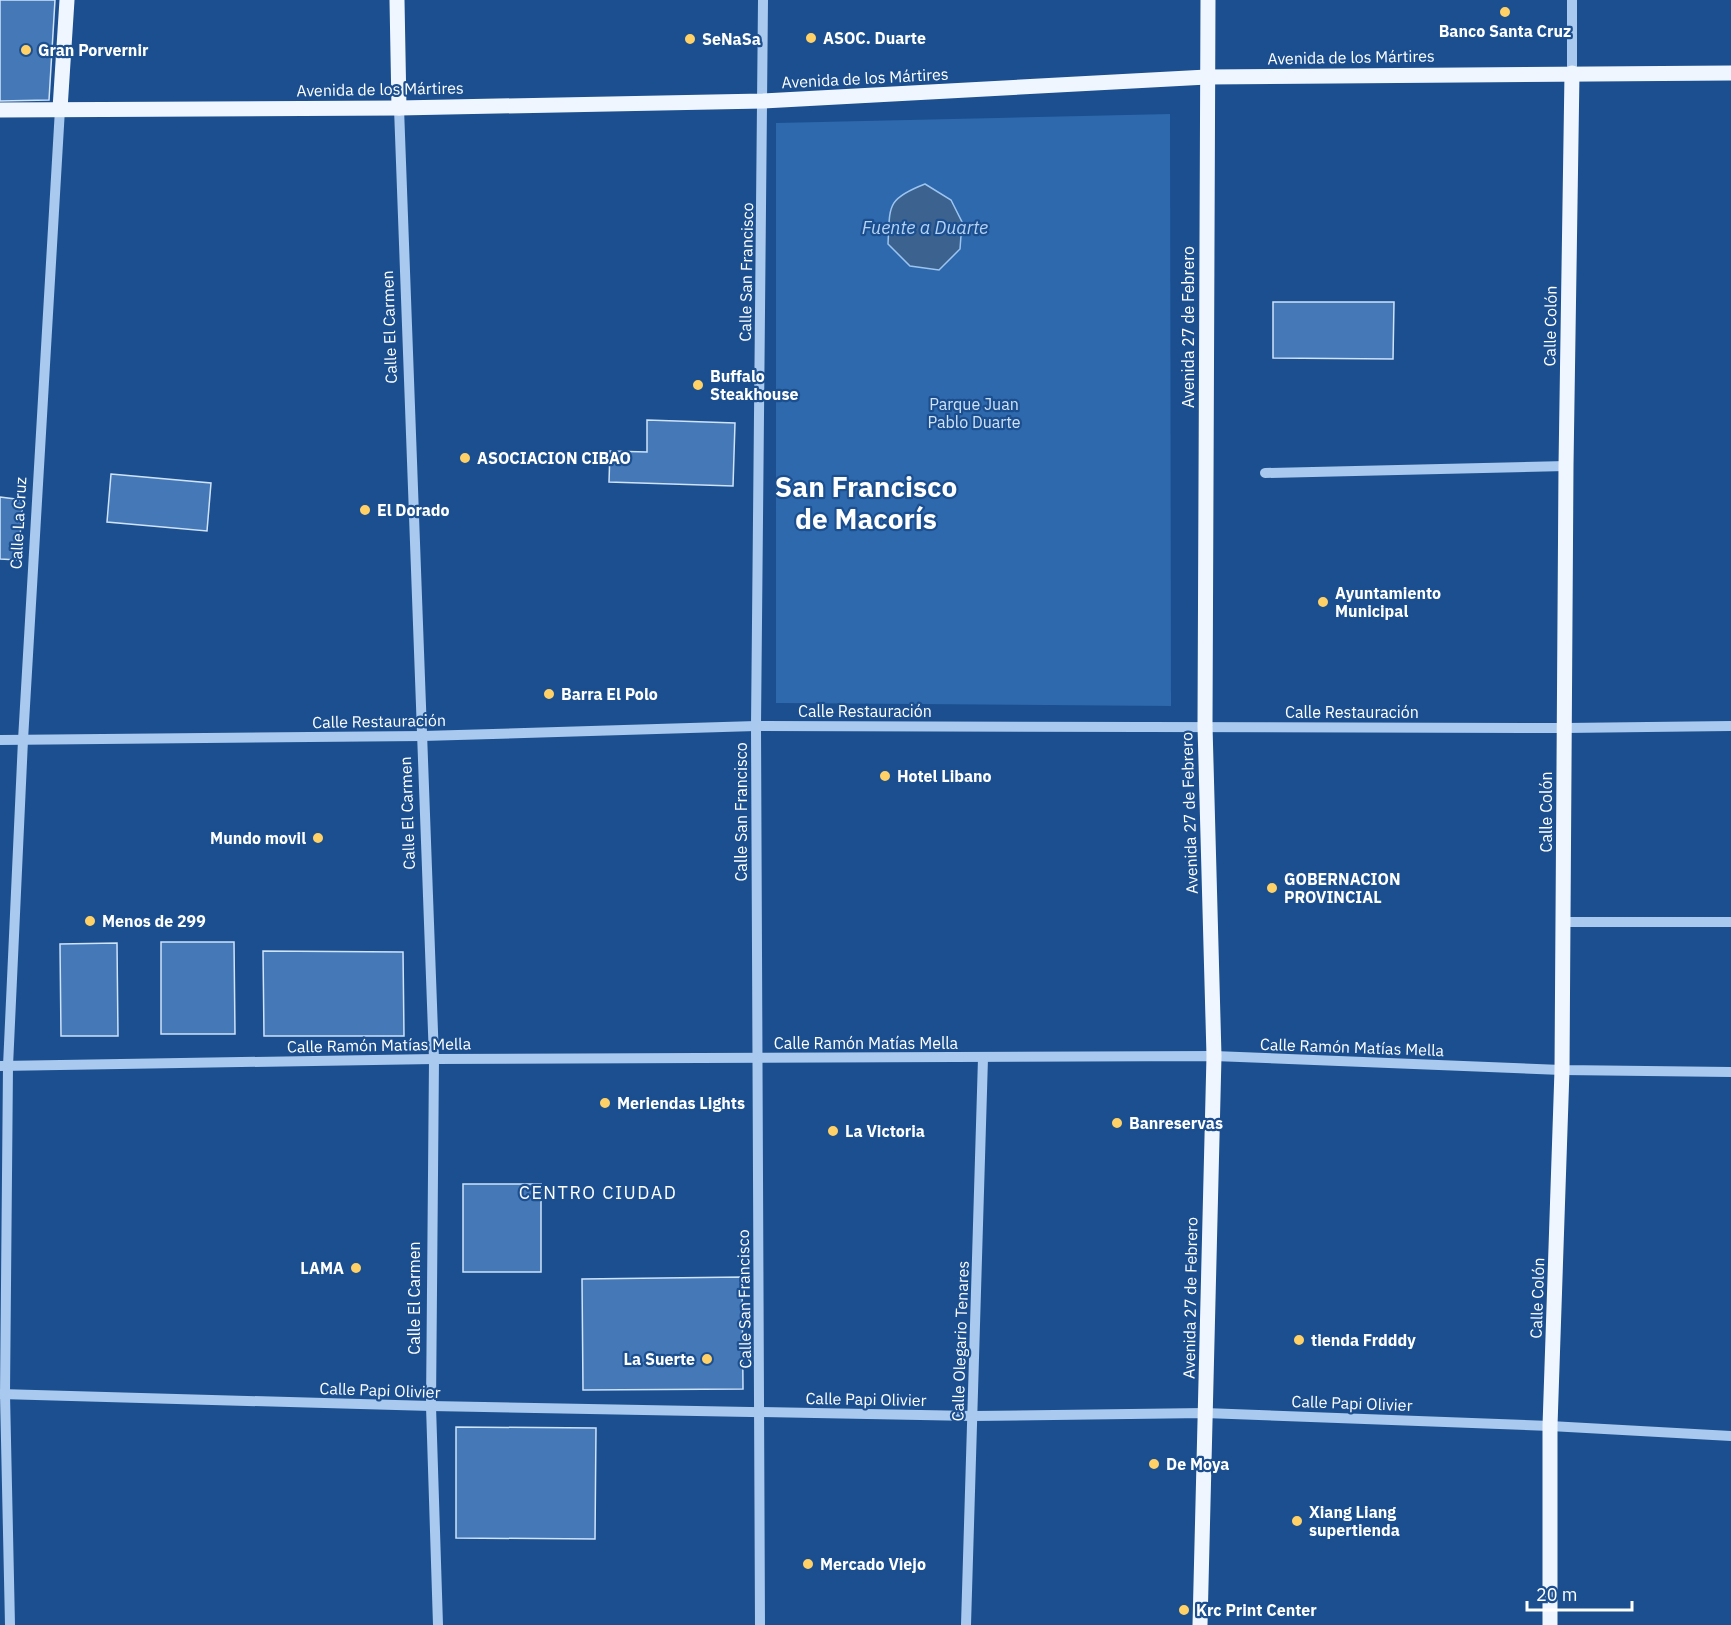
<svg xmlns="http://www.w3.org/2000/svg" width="1731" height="1625" viewBox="0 0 1731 1625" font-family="'IBM Plex Sans',sans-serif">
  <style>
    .green { fill: #2e69ad }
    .water { fill: #3c6290; stroke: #9cc4f0; stroke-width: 1.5 }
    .building { fill: #4478b7; stroke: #cfe3fa; stroke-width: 1.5 }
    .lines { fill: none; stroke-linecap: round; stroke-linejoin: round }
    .minor { stroke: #a9c9ee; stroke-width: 10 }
    .major { stroke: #f0f6ff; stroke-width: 15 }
    .poi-dot { fill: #ffd166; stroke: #1b4f8f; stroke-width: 2 }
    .labels { text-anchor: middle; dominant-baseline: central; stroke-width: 4.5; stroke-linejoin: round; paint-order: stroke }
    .poi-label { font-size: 16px; font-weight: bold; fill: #fff; stroke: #1b4f8f; text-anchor: start }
    .street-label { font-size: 16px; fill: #fff; stroke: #1b4f8f }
    .park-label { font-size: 16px; fill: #cfe3fa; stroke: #1b4f8f }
    .water-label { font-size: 18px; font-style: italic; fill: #b5d3f5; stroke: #1b4f8f }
    .neighbourhood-label { font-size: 18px; letter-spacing: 1.5px; fill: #fff; stroke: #1b4f8f }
    .town-label { font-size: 28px; font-weight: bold; fill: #fff; stroke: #1b4f8f }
  </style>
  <rect width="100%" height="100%" fill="#1b4f8f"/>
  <polygon class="green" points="1170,114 1171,706 776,703 776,123"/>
  <path class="water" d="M925,184L951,200L962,222L960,249L939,270L910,266L888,244C890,206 886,199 925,184Z"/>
  <g class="building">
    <polygon points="0,0 55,0 49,100 0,101"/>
    <polygon points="1273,302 1394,302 1393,359 1273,358"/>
    <polygon points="647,420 735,423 733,486 609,482 610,451 647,452"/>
    <polygon points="111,474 211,483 207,531 107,522"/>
    <polygon points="0,497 23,500 18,560 0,559"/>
    <polygon points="161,942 234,942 235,1034 161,1034"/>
    <polygon points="117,943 118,1036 61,1036 60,944"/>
    <polygon points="263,951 403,952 404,1036 264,1036"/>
    <rect x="463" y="1184" width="78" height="88"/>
    <polygon points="742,1277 743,1389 583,1390 582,1279"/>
    <polygon points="456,1427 596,1428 595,1539 456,1538"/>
  </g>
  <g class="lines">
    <g class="minor">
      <polyline points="1572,73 1572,0"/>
      <polyline points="399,108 434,1059 431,1406 438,1625"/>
      <polyline points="1265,473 1566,466"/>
      <polyline points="0,740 423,736 756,726 1565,728 1731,726"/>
      <polyline points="1564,922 1731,922"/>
      <polyline points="0,1066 434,1059 1214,1056 1562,1070 1731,1072"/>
      <polyline points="0,1394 431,1406 973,1416 1205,1413 1550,1426 1731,1436"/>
      <polyline points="10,1625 5,1394 8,1066 23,740 60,109"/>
      <polyline points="760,1625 756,726 763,0"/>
      <polyline points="966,1625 983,1058"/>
    </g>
    <g class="major">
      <polyline points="397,0 399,108"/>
      <polyline points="60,109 67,0"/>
      <polyline points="0,110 399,108 763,101 1207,77 1731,73"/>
      <polyline points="1200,1625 1214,1056 1205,726 1208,0"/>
      <polyline points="1550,1625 1550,1426 1562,1070 1566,466 1572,73"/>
    </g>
  </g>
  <g class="poi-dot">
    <circle cx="1505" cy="12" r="6"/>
    <circle cx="811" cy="38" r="6"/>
    <circle cx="690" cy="39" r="6"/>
    <circle cx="26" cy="50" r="6"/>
    <circle cx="698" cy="385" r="6"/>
    <circle cx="465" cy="458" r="6"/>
    <circle cx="365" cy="510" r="6"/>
    <circle cx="1323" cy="602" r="6"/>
    <circle cx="549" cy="694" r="6"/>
    <circle cx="885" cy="776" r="6"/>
    <circle cx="318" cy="838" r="6"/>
    <circle cx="1272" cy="888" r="6"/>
    <circle cx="90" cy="921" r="6"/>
    <circle cx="605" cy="1103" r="6"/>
    <circle cx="1117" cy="1123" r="6"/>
    <circle cx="833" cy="1131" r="6"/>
    <circle cx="356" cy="1268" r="6"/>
    <circle cx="1299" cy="1340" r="6"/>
    <circle cx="707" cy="1359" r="6"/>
    <circle cx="1154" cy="1464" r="6"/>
    <circle cx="1297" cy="1521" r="6"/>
    <circle cx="808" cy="1564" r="6"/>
    <circle cx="1184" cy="1610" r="6"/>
  </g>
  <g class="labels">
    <g class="poi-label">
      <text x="1505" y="31" text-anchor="middle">Banco Santa Cruz</text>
      <text x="823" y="38">ASOC. Duarte</text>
      <text x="702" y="39">SeNaSa</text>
      <text x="38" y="50">Gran Porvernir</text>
      <text x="710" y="376">Buffalo<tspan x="710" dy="18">Steakhouse</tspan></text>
      <text x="477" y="458">ASOCIACION CIBAO</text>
      <text x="377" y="510">El Dorado</text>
      <text x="1335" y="593">Ayuntamiento<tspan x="1335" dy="18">Municipal</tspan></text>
      <text x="561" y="694">Barra El Polo</text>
      <text x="897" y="776">Hotel Libano</text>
      <text x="306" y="838" text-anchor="end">Mundo movil</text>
      <text x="1284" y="879">GOBERNACION<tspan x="1284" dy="18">PROVINCIAL</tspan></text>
      <text x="102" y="921">Menos de 299</text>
      <text x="617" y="1103">Meriendas Lights</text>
      <text x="1129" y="1123">Banreservas</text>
      <text x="845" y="1131">La Victoria</text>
      <text x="344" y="1268" text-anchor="end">LAMA</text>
      <text x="1311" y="1340">tienda Frdddy</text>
      <text x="695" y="1359" text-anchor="end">La Suerte</text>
      <text x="1166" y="1464">De Moya</text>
      <text x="1309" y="1512">Xiang Liang<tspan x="1309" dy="18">supertienda</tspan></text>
      <text x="820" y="1564">Mercado Viejo</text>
      <text x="1196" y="1610">Krc Print Center</text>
    </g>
    <g class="street-label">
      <text transform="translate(1351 57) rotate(-1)">Avenida de los Mártires</text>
      <text transform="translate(865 78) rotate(-3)">Avenida de los Mártires</text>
      <text transform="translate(380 89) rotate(-1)">Avenida de los Mártires</text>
      <text transform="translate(746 272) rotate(-89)">Calle San Francisco</text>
      <text transform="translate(1550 326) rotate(-89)">Calle Colón</text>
      <text transform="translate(389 327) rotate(-92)">Calle El Carmen</text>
      <text transform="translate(1188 327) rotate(-90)">Avenida 27 de Febrero</text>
      <text transform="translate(18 523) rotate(-87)">Calle La Cruz</text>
      <text x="865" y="711">Calle Restauración</text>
      <text x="1352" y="712">Calle Restauración</text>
      <text transform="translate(379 721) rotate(-1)">Calle Restauración</text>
      <text transform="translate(741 812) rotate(-90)">Calle San Francisco</text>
      <text transform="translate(1546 812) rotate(-90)">Calle Colón</text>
      <text transform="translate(407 813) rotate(-92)">Calle El Carmen</text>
      <text transform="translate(1189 813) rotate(-92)">Avenida 27 de Febrero</text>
      <text x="866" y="1043">Calle Ramón Matías Mella</text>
      <text transform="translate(379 1045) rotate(-1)">Calle Ramón Matías Mella</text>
      <text transform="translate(1352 1047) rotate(2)">Calle Ramón Matías Mella</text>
      <text transform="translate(414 1298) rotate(-90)">Calle El Carmen</text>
      <text transform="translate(1190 1298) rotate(-89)">Avenida 27 de Febrero</text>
      <text transform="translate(1537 1298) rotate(-88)">Calle Colón</text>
      <text transform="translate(744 1299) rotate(-91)">Calle San Francisco</text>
      <text transform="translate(960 1341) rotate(-88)">Calle Olegario Tenares</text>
      <text transform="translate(380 1390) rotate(2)">Calle Papi Olivier</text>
      <text transform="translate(866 1399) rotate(1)">Calle Papi Olivier</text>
      <text transform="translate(1352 1403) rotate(2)">Calle Papi Olivier</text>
    </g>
    <g class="park-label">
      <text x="974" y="404">Parque Juan<tspan x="974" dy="18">Pablo Duarte</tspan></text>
    </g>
    <g class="water-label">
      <text x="925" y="227">Fuente a Duarte</text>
    </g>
    <g class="neighbourhood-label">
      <text x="598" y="1192">CENTRO CIUDAD</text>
    </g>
    <g class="town-label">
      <text x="866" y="486">San Francisco<tspan x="866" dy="32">de Macorís</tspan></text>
    </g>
  </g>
  <path d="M1527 1601v9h105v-9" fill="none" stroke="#ffffff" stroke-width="3"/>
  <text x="1536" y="1601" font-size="18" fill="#ffffff" stroke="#1b4f8f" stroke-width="4.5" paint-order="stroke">20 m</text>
</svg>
